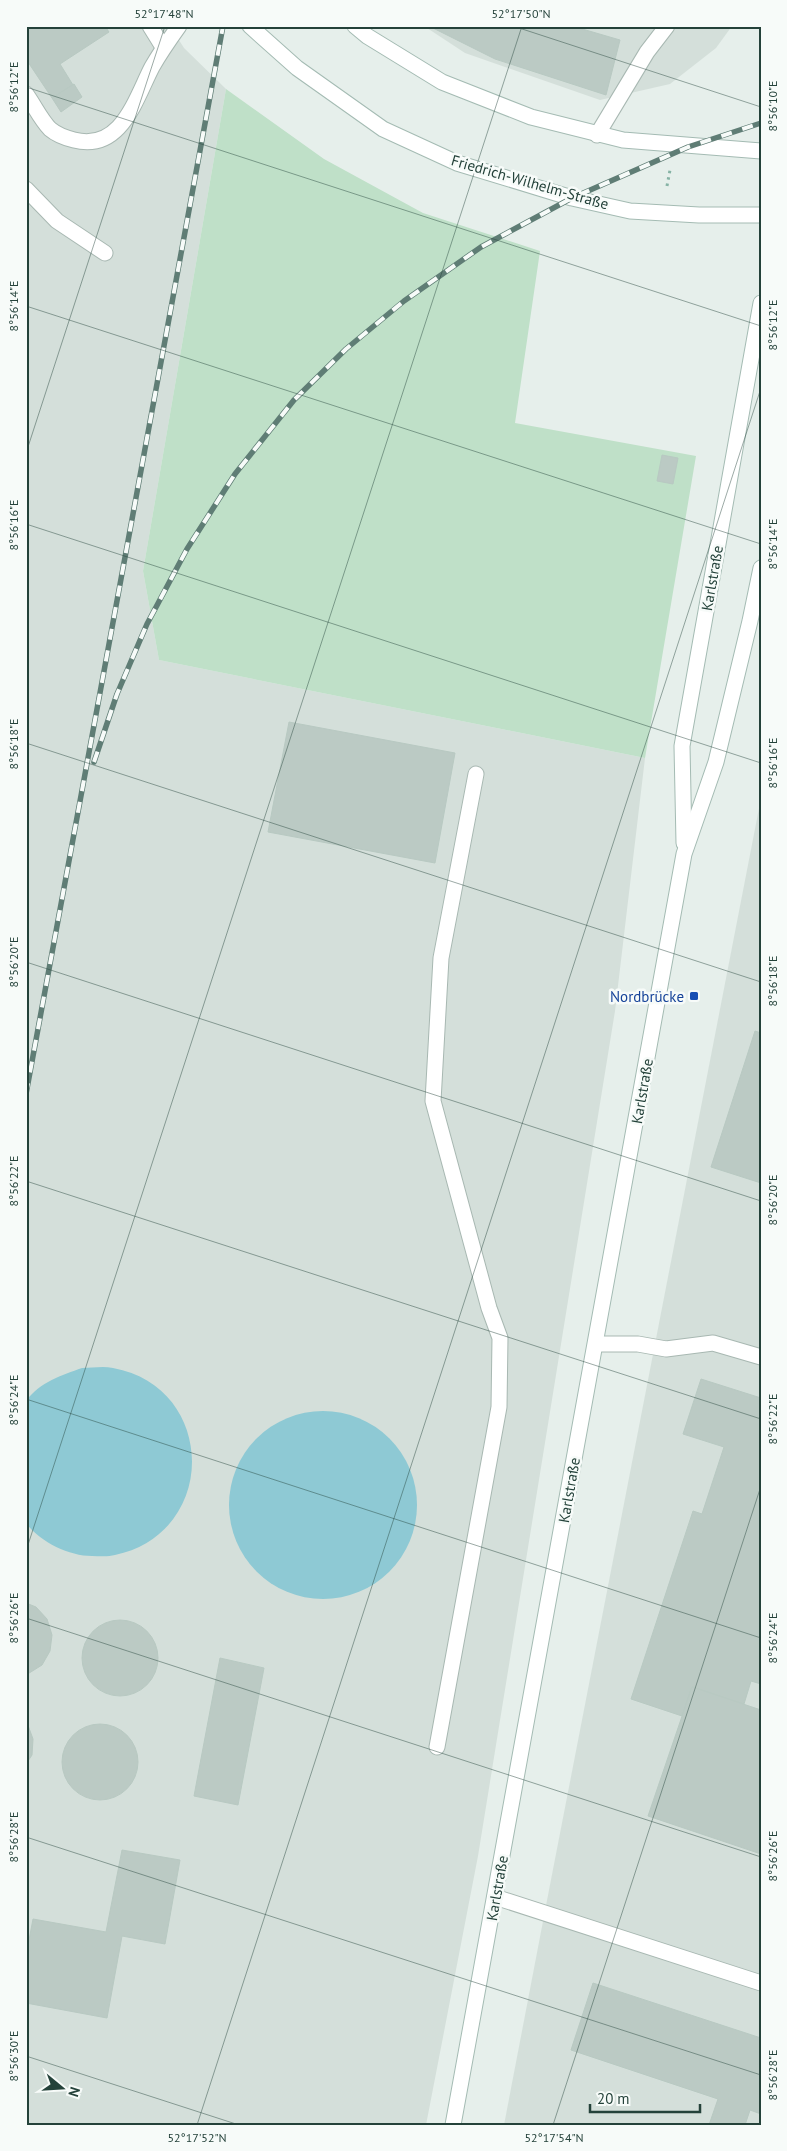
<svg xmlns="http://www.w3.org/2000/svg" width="787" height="2151" viewBox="0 0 787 2151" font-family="'PT Sans',sans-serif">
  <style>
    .built { fill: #d4dfda }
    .green { fill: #bfe0c8 }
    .water { fill: #8ec9d4 }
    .building { fill: #bbcac4; stroke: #b8c9c2 }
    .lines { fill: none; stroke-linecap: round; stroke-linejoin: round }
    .lane-casing { stroke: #a8b8b2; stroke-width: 17 }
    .secondary-casing { stroke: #a4bbb3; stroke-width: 17 }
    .path { stroke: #86b3a5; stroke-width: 3; stroke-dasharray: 2.5 4; stroke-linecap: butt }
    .lane { stroke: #fff; stroke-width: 15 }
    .secondary { stroke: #fff; stroke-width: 15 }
    .rail-casing { stroke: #5f7d75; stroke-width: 5.5 }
    .rail { stroke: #f7fbf9; stroke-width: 4; stroke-dasharray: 11; stroke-linecap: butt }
    .ticks { fill: none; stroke: #24423a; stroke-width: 1; stroke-opacity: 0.45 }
    .transit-dot { fill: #1a4fb4; stroke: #f7fbf9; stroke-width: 2 }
    .labels { text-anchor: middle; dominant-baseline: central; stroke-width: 5; stroke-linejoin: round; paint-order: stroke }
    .street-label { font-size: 15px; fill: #24423a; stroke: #f7fbf9 }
    .transit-label { font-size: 15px; fill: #164399; stroke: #f7fbf9; text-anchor: end }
    .neatline { fill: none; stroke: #24423a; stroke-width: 2 }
    .ticks-label { font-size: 12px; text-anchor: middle; fill: #24423a }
  </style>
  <rect width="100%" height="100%" fill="#e6efeb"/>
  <g class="built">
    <polygon points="26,26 170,26 184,48 226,89 143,571 159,660 645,758 615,1011 478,1856 426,2125 26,2125"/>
    <polygon points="424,26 732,26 716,48 670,84 600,100 465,53"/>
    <polygon points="761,798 761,2125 504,2125 549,1890"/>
  </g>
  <polygon class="green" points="226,89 324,159 423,213 540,251 515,423 696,456 645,758 159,660 143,571"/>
  <g class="water">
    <path d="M82,1368C92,1368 103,1366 113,1368C217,1387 219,1533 115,1555C108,1557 99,1556 92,1556C69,1556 40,1542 26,1523V1401C40,1382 62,1375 82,1368Z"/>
    <circle cx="323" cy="1505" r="94"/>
  </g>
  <g class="building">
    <polygon points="26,26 105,26 109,32 60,64 73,85 52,98 26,59"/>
    <polygon points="429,26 572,26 620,40 606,95 495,59"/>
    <polygon points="74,84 82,97 61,112 52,98"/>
    <polygon points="662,455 678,458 673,484 657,481"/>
    <polygon points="289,722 455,753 435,863 268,832"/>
    <polygon points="755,1031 761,1033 761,1183 711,1167"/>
    <polygon points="701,1379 761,1398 761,1684 751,1681 744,1704 692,1687 682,1716 631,1699 693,1511 702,1514 724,1447 683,1434"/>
    <polygon points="26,1603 36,1607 47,1619 52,1635 50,1651 42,1665 26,1675"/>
    <circle cx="120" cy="1658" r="38"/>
    <polygon points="220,1658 264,1668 238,1805 194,1796"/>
    <polygon points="692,1687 761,1710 761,1854 648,1816"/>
    <polygon points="26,1720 33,1739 32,1755 26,1764"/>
    <circle cx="100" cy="1762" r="38"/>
    <polygon points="122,1850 180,1860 165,1944 122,1936 107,2018 26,2003 26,1956 33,1919 106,1932"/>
    <polygon points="593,1983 761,2038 761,2114 750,2110 745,2125 709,2125 718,2099 571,2050"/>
  </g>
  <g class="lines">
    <defs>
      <g id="lane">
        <polyline points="150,26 163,47"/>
        <path d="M26,94C34,105 41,120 50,129C57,135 66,138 74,140C121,152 135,100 152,67C160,53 169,40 179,26"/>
        <polyline points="597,135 647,52 667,26"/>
        <polyline points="26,189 57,221 105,253"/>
        <polyline points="596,1344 638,1344 666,1349 713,1343 761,1357"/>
        <polyline points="437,1747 499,1407 500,1338 489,1308 433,1101 441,958 476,774"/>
        <polyline points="495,1897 761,1983"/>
      </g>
      <g id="secondary">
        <polyline points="250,26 297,68 383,129 457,163 572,198 630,211 699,215 761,215"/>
        <polyline points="355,26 367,36 442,82 531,117 623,140 761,151"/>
        <polyline points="684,843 682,746 761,303"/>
        <polyline points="453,2125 684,854 716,762 750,621 761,568"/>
      </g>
    </defs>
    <use href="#lane" class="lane-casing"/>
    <use href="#secondary" class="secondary-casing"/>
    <polyline class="path" points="667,186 670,170"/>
    <use href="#lane" class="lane"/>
    <use href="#secondary" class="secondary"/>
    <defs>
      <g id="rail">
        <polyline points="94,762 117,694 147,624 187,549 235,474 294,400 346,349 404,301 481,247 572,198 688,147 761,123"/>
        <polyline points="26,1094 223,26"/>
      </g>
    </defs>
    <use href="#rail" class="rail-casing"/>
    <use href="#rail" class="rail"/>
  </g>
  <path class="ticks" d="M513,26L761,107M26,87L761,326M26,306L761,544M26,453L165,26M26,524L761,763M26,743L761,982M26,962L761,1201M26,1181L761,1419M26,1399L761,1638M26,1551L522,26M26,1618L761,1857M26,1837L761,2075M26,2056L239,2125M197,2125L761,388M553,2125L761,1486"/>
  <rect class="transit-dot" x="689" y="991" width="10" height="10" rx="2.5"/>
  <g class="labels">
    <g class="street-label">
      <text transform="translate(530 182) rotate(16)">Friedrich-Wilhelm-Straße</text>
      <text transform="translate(712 578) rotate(-80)">Karlstraße</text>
      <text transform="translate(642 1091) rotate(-80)">Karlstraße</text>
      <text transform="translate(569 1490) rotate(-80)">Karlstraße</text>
      <text transform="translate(497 1888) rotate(-80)">Karlstraße</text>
    </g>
    <g class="transit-label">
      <text x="684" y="996">Nordbrücke</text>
    </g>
  </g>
  <rect width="787" height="2151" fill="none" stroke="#f7fbf9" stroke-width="55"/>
  <g transform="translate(62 2088) rotate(108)" stroke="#f7fbf9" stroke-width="4" paint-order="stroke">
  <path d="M0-4L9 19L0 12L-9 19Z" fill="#24423a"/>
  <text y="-8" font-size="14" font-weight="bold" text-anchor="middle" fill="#24423a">N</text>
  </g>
  <path d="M590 2104v8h110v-8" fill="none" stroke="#24423a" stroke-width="2.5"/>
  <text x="597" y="2104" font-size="15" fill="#24423a" stroke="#f7fbf9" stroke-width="4" paint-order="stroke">20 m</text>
  <rect x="28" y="28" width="732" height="2096" class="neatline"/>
  <g class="ticks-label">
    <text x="164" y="18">52°17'48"N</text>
    <text x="521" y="18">52°17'50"N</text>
    <text transform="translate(14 87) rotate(-90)" y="4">8°56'12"E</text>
    <text transform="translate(773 106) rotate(-90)" y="4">8°56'10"E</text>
    <text transform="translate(14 306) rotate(-90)" y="4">8°56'14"E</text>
    <text transform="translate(773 325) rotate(-90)" y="4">8°56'12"E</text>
    <text transform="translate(14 525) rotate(-90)" y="4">8°56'16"E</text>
    <text transform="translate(773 544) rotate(-90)" y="4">8°56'14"E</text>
    <text transform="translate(14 744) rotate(-90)" y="4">8°56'18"E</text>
    <text transform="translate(773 763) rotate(-90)" y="4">8°56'16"E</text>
    <text transform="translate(14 962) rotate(-90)" y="4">8°56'20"E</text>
    <text transform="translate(773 981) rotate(-90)" y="4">8°56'18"E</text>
    <text transform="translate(14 1181) rotate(-90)" y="4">8°56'22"E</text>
    <text transform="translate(773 1200) rotate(-90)" y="4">8°56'20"E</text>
    <text transform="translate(14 1400) rotate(-90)" y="4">8°56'24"E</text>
    <text transform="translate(773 1419) rotate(-90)" y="4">8°56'22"E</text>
    <text transform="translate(14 1618) rotate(-90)" y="4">8°56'26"E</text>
    <text transform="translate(773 1638) rotate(-90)" y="4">8°56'24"E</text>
    <text transform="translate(14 1837) rotate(-90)" y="4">8°56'28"E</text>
    <text transform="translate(773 1856) rotate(-90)" y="4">8°56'26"E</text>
    <text transform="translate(14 2056) rotate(-90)" y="4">8°56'30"E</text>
    <text transform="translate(773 2075) rotate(-90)" y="4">8°56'28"E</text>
    <text x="197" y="2142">52°17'52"N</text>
    <text x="554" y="2142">52°17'54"N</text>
  </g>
</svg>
